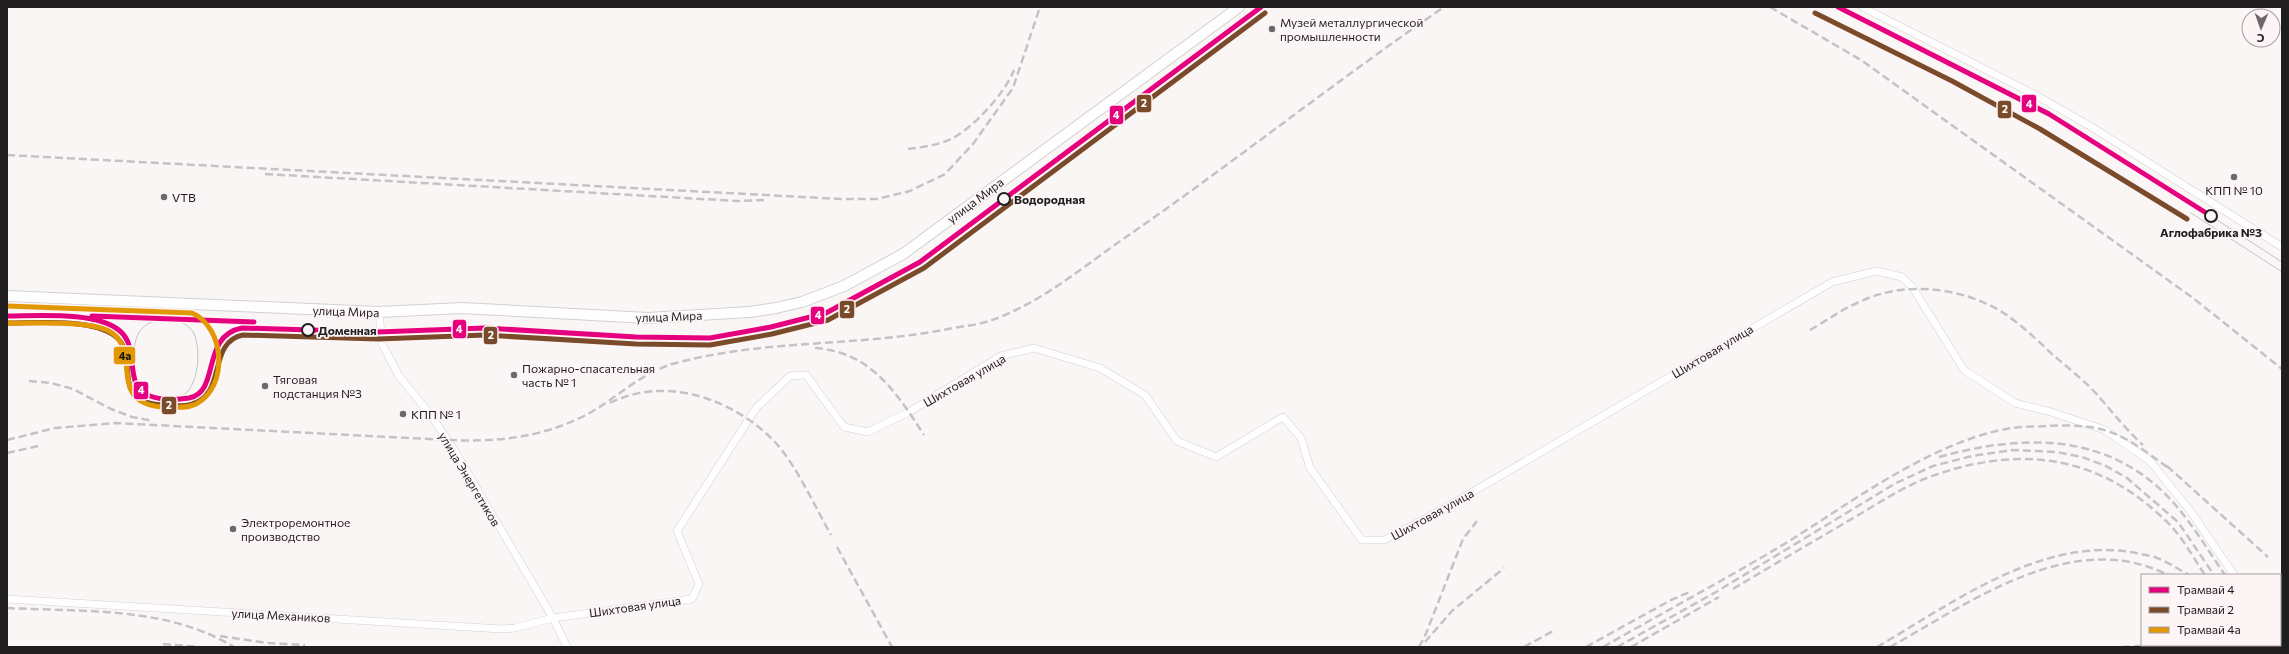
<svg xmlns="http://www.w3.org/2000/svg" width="2289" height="654" viewBox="0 0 2289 654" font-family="Commissioner,sans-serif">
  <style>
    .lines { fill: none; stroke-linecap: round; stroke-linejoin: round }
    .minor-casing { stroke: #d3d0d0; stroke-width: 8 }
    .secondary-casing { stroke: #d3d0d0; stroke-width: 12 }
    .minor { stroke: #fefefe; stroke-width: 7 }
    .secondary { stroke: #fefefe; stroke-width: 10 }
    .tram { stroke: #c4c3c3; stroke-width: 1 }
    .rail { stroke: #c4c3c3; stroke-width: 2.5; stroke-dasharray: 8 4; stroke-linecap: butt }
    .tram-1-casing { stroke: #fdf4f5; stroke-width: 8 }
    .tram-2-casing { stroke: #fdf4f5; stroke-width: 8 }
    .tram-3-casing { stroke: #fdf4f5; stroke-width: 8 }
    .tram-1 { stroke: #e5007d; stroke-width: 5 }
    .tram-2 { stroke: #7a4b2a; stroke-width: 5 }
    .tram-3 { stroke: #e29803; stroke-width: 5 }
    .poi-dot { fill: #6d696a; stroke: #fdf4f5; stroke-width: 1.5 }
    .stop-dot { fill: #fdf4f5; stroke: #201d1e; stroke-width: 2 }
    .labels { text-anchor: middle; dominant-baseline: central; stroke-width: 3.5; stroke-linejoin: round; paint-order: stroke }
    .poi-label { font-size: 12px; fill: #201d1e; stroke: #fdf4f5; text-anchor: start }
    .stop-label { font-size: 12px; font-weight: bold; fill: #201d1e; stroke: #fdf4f5; text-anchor: start }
    .street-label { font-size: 12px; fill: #201d1e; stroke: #fdf4f5 }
    .line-badge { stroke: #fdf4f5; stroke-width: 1.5 }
    .badge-label { font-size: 11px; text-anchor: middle; font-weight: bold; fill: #fff }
    .pale-badge-label { font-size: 11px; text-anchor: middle; font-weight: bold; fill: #111 }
  </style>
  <rect width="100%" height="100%" fill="#fbf6f6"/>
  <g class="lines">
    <defs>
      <g id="minor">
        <polyline points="1862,7 2032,93 2090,126 2282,247"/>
        <polyline points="379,312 382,344 399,376 430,414 453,448 553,618 567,647"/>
        <polyline points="7,599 502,629 515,628 553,618 692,599 699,584 677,531 756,408 790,376 806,375 844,427 868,432 909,412 1001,356 1034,348 1100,368 1145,395 1177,441 1216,457 1283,417 1301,438 1310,468 1362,540 1384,540 1445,508 1832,282 1877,271 1902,277 1913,288 1964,370 2015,403 2051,412 2105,430 2150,461 2191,512 2234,575"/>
        <polyline points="2280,642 2282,645"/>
      </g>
      <polyline id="secondary" points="7,296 379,312 462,308 648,318 750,312 776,308 802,302 844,286 903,254 1239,7"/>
    </defs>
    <use href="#minor" class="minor-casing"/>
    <use href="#secondary" class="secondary-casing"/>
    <use href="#minor" class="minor"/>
    <use href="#secondary" class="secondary"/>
    <g class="tram">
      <polyline points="2191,213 2282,272"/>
      <polyline points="2211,216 2282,262"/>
      <path d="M133,360C135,337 137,323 163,319"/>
      <path d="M165,399C173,398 182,398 188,391C199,378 201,347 193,332C188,324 180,322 172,319"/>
    </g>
    <g class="rail">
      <polyline points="1770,7 1861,60 2193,298 2282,369"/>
      <path d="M908,149C923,147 940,145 953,138C975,126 1005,93 1014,70"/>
      <polyline points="7,155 841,199 877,199 910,191 945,174 973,144 1013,88 1040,7"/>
      <polyline points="265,174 737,201 764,200"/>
      <path d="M1810,330C1826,321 1841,310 1857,303C1901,281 1955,286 1997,309C2018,321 2036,339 2053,355C2065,365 2078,376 2090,387C2108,406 2123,427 2143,445"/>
      <path d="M815,348C871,352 896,392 924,435"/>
      <polyline points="29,381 51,383 73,389 111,409 132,417 153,421"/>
      <path d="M610,403C666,375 733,399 774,441C796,464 815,507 831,535"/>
      <path d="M7,440L55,428L115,423L448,440C496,442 540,438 584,416C615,400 641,372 676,363C765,339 858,347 948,329C963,326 979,325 992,320C1041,303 1084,266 1126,237C1233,163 1336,81 1444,7"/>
      <polyline points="7,453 38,446"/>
      <path d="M1939,457C2012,437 2089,431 2152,482C2182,506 2203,543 2225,575"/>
      <polyline points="2167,466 2268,557"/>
      <polyline points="837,547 892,647"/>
      <path d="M1733,589C1773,565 1814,541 1855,517C1882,501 1909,483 1938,474C2027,444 2105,458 2171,526C2184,540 2194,559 2205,575"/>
      <path d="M7,608C82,612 167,606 234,647"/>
      <polyline points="220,636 267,643 305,645"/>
      <polyline points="1425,642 1452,611 1504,568"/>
      <polyline points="163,644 200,647"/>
      <polyline points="2170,645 2184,647"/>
      <polyline points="2249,645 2250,647"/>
      <polyline points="2261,645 2262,647"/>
      <polyline points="2273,645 2274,647"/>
      <polyline points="1419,647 1425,636 1463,539 1477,521"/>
      <polyline points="1524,647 1555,630"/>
      <polyline points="1586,647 1671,600 1692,591"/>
      <path d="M1603,647C1664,612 1726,579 1786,543C1852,502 1934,440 2012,428C2024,426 2036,427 2047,426C2066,425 2087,425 2104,430C2129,437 2150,455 2170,469"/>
      <polyline points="1617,647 1716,592 1896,483 1933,466 1972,456 2012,450 2057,452 2082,457 2106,466 2127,478 2178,522 2214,575"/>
      <polyline points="1631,647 1719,597"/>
      <path d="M1877,647C1953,603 2043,535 2136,553C2143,555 2150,555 2157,558C2168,562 2178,569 2189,575"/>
      <path d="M1890,647C1971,602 2072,527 2168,575"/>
      <polyline points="2122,647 2157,645"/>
    </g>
    <defs>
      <g id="tram-1">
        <polyline points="1838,7 2049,114 2211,216"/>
        <path d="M7,316C37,316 97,311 120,331C141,349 122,386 150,396C161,400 176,400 189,398C221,392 200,336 242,328L378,332L485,328L636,337L710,338L771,327L826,313L920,262L1261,7"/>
        <polyline points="92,316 254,322"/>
      </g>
      <g id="tram-2">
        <polyline points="1815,13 1952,81 2040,129 2187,219"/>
        <path d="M7,323C36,323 92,318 115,336C142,357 107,402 162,405C172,406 183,407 192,404C227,395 207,342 243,335L378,339L485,335L636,344L710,345L772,334L828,320L924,268L1265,13"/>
      </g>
      <path id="tram-3" d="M7,323C33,324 84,320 107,330C145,348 104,403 163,407C173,407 186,409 196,404C229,387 225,327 192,313L7,306"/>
    </defs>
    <use href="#tram-1" class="tram-1-casing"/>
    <use href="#tram-2" class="tram-2-casing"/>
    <use href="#tram-3" class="tram-3-casing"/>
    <use href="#tram-1" class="tram-1"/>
    <use href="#tram-2" class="tram-2"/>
    <use href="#tram-3" class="tram-3"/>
  </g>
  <g class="poi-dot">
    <circle cx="1272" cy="29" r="4"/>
    <circle cx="2234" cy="177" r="4"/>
    <circle cx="164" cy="197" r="4"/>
    <circle cx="514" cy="375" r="4"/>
    <circle cx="265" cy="386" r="4"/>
    <circle cx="403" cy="414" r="4"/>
    <circle cx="233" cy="529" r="4"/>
  </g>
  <g class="stop-dot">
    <circle cx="1004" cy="199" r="6"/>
    <circle cx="2211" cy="216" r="6"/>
    <circle cx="308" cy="330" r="6"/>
  </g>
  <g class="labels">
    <g class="poi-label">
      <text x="1280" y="22">Музей металлургической<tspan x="1280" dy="14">промышленности</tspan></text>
      <text x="2234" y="190" text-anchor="middle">КПП № 10</text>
      <text x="172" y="197">VTB</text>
      <text x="522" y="368">Пожарно-спасательная<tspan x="522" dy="14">часть № 1</tspan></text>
      <text x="273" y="379">Тяговая<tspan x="273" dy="14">подстанция №3</tspan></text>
      <text x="411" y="414">КПП № 1</text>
      <text x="241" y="522">Электроремонтное<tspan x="241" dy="14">производство</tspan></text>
    </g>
    <g class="stop-label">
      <text x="1014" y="199">Водородная</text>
      <text x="2211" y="232" text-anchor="middle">Аглофабрика №3</text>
      <text x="318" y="330">Доменная</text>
    </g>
    <g class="street-label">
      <text transform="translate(975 200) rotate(-37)">улица Мира</text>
      <text transform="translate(346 311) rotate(2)">улица Мира</text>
      <text transform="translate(669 316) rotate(-2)">улица Мира</text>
      <text transform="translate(1712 351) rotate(-31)">Шихтовая улица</text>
      <text transform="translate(964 380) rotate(-30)">Шихтовая улица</text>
      <text transform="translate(470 479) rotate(59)">улица Энергетиков</text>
      <text transform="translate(1432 514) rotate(-29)">Шихтовая улица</text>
      <text transform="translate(635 606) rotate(-8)">Шихтовая улица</text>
      <text transform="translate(281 615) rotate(3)">улица Механиков</text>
    </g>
  </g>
  <g class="line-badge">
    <rect x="1136" y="94" width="16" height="19" rx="4" fill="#7a4b2a"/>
    <rect x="2021" y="94" width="16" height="19" rx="4" fill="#e5007d"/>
    <rect x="1997" y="100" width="15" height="19" rx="4" fill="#7a4b2a"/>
    <rect x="1109" y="105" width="15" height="20" rx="4" fill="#e5007d"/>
    <rect x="839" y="300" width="16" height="19" rx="4" fill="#7a4b2a"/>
    <rect x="810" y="306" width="15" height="19" rx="4" fill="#e5007d"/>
    <rect x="452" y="319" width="15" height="20" rx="4" fill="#e5007d"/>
    <rect x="483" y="326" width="15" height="19" rx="4" fill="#7a4b2a"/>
    <rect x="113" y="346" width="23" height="19" rx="4" fill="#e29803"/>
    <rect x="133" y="381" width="16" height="19" rx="4" fill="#e5007d"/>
    <rect x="161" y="396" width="16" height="19" rx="4" fill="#7a4b2a"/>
  </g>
  <g class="badge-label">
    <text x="1144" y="107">2</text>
    <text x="2029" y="108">4</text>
    <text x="2005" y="113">2</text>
    <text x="1116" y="119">4</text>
    <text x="847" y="313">2</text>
    <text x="818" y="319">4</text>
    <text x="459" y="333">4</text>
    <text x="491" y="339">2</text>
    <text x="141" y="394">4</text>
    <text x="169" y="409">2</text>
  </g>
  <g class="pale-badge-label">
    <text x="125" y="360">4а</text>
  </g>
  <rect width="2289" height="654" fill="none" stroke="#201d1e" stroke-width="16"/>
  <rect x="2141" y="574" width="140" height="72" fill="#fdf4f5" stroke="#a59e9f"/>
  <rect x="2149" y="587" width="20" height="6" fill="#e5007d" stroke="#a59e9f"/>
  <text x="2177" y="594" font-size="12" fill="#201d1e">Трамвай 4</text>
  <rect x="2149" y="607" width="20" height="6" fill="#7a4b2a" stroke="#a59e9f"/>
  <text x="2177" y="614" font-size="12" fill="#201d1e">Трамвай 2</text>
  <rect x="2149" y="627" width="20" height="6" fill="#e29803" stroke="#a59e9f"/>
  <text x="2177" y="634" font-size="12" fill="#201d1e">Трамвай 4а</text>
  <g transform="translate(2261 28) rotate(182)"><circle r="19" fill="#fdf4f5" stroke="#a59e9f"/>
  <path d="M0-3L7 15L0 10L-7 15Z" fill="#6d696a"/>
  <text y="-6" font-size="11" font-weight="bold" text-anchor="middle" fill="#201d1e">С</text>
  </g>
</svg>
